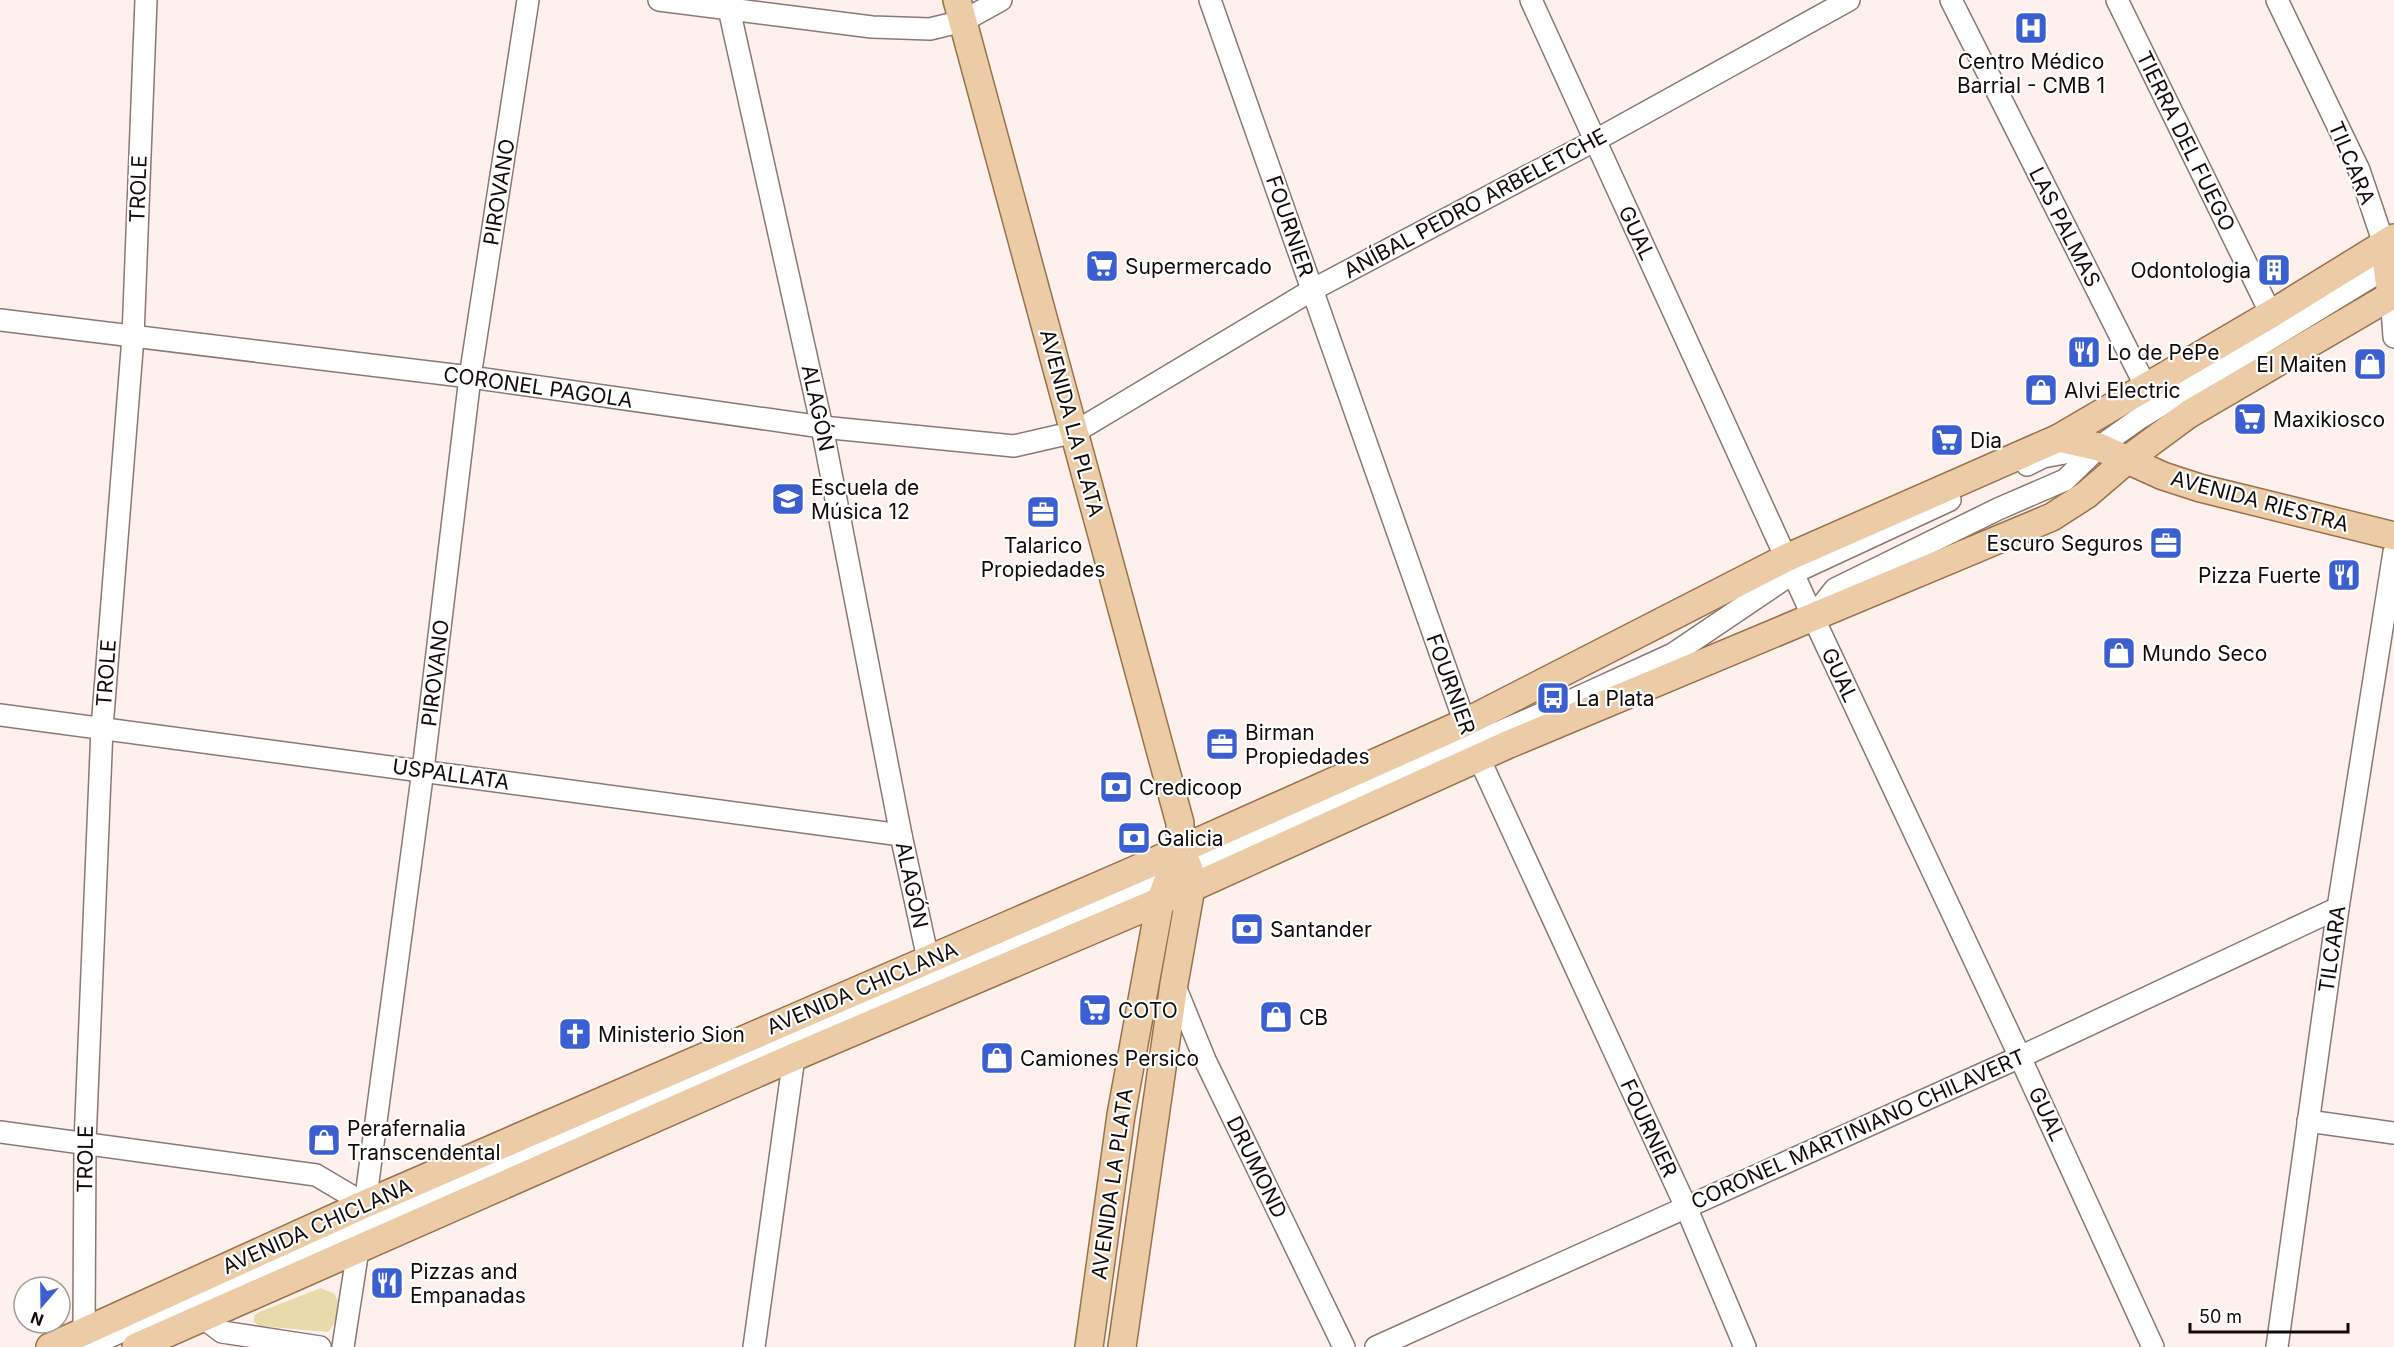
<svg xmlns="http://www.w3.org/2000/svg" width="2394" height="1347" viewBox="0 0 2394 1347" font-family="Inter,sans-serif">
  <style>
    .green { fill: #e8daab }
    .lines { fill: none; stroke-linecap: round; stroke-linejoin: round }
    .minor-casing { stroke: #877974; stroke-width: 24 }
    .major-casing { stroke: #98724a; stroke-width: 30 }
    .minor { stroke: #fff; stroke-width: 21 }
    .major { stroke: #eccba7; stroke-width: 27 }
    .labels { text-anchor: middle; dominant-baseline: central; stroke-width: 4.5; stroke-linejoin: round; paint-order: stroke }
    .poi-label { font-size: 21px; fill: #110c0a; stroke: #fff; text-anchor: start }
    .street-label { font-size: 21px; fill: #110c0a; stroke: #fff }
  </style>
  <rect width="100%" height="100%" fill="#fef1ed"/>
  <path class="green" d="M321,1288L335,1294C342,1308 339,1320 328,1332L260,1326L254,1322V1316L259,1312Z"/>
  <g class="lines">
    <defs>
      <g id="minor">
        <polyline points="659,0 872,27 930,29 963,21 1001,0"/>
        <polyline points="727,0 822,427 901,835 928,959"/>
        <polyline points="1210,0 1472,743 1686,1207 1745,1347"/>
        <polyline points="1531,0 1813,617 2020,1057 2153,1347"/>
        <polyline points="1951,0 2146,387 2144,400"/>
        <polyline points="2117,0 2271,314"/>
        <polyline points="2277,0 2359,170 2384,244"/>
        <polyline points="2391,295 2394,337"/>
        <polyline points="0,320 470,377 822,427 1014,446 1075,432 1312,290 1594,141 1849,0"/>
        <polyline points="2027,465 2043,457 2092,448"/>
        <polyline points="1813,617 1835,589 1998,509 2065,480 2099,447 2140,418 2394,263"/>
        <polyline points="0,715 901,835"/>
        <polyline points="1174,984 1205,1060 1344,1347"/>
        <polyline points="2308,1121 2394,1133"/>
        <polyline points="0,1132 316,1175 365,1204"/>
        <polyline points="202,1317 222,1332 320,1347"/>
        <polyline points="87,1344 84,1330 85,1143 102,728 133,337 146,0"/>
        <polyline points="86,1347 1127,891 1189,869 1223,852 1557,707 1673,654 1793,573 1950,500"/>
        <polyline points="343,1347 365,1204 423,770 470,377 528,0"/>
        <polyline points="754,1347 794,1057"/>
        <polyline points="1376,1347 2020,1057 2338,908"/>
        <polyline points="2277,1347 2338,908 2394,552"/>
      </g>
      <g id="major">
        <polyline points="957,0 1180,823 1180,848 1189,869 1191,888 1174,984 1122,1347"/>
        <polyline points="2384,244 2391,295"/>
        <polyline points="2059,438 2099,447 2163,476 2200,488 2394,536"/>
        <polyline points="50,1347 365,1204 1135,870 1464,723 1786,558 2059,438 2271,314 2394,238"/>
        <polyline points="136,1347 794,1057 1191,888 1507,745 2052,517 2086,495 2128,459 2189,414 2394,294"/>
        <polyline points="1089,1347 1121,1115 1160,902 1180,848"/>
      </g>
    </defs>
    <use href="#minor" class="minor-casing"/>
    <use href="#major" class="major-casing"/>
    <use href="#minor" class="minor"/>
    <use href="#major" class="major"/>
  </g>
  <defs>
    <symbol id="hospital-square" viewBox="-11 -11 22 22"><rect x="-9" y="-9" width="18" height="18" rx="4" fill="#3b5fd0" stroke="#fff"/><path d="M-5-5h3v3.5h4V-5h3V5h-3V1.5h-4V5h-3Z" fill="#fff"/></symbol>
    <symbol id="supermarket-square" viewBox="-11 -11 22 22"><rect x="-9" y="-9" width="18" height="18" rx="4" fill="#3b5fd0" stroke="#fff"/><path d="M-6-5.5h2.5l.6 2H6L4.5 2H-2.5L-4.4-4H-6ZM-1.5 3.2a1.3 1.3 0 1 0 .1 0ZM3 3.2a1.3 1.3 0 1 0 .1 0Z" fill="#fff"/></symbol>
    <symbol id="building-square" viewBox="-11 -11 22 22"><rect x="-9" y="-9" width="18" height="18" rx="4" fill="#3b5fd0" stroke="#fff"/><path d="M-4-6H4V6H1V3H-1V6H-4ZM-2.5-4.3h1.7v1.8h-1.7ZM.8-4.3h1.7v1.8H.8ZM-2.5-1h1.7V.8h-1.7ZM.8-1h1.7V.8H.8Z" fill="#fff"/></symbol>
    <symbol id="restaurant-square" viewBox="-11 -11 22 22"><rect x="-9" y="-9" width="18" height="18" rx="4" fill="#3b5fd0" stroke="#fff"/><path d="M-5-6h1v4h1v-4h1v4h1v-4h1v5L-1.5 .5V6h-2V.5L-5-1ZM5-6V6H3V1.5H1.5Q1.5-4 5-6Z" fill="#fff"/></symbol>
    <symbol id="shop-square" viewBox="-11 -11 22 22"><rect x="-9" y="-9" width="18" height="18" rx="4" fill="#3b5fd0" stroke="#fff"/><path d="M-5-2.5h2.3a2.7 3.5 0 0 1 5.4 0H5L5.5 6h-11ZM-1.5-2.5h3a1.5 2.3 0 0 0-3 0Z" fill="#fff"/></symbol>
    <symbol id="school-square" viewBox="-11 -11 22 22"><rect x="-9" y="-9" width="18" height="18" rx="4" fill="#3b5fd0" stroke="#fff"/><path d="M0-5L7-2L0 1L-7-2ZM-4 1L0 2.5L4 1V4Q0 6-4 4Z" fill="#fff"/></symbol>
    <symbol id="office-square" viewBox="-11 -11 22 22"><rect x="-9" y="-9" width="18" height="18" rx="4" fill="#3b5fd0" stroke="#fff"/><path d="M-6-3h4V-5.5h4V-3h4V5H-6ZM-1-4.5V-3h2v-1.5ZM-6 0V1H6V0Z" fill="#fff"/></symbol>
    <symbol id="bus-square" viewBox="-11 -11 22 22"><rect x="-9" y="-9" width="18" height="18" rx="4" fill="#3b5fd0" stroke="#fff"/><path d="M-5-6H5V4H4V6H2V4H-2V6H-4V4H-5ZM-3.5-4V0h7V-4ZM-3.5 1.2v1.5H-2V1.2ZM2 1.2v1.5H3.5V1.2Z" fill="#fff"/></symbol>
    <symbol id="bank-square" viewBox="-11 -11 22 22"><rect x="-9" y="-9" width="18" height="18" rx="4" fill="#3b5fd0" stroke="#fff"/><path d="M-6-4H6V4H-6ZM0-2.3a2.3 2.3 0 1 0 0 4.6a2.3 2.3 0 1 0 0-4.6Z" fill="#fff"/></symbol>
    <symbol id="church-square" viewBox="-11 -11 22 22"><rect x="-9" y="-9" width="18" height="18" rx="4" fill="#3b5fd0" stroke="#fff"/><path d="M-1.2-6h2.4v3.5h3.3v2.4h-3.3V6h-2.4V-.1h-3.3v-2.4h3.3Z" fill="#fff"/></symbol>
  </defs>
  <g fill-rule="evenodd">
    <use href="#hospital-square" x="2012" y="9" width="38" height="38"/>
    <use href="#supermarket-square" x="1083" y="247" width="38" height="38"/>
    <use href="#building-square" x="2255" y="251" width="38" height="38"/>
    <use href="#restaurant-square" x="2065" y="333" width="38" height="38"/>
    <use href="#shop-square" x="2351" y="345" width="38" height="38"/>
    <use href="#shop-square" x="2022" y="371" width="38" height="38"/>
    <use href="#supermarket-square" x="2231" y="400" width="38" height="38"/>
    <use href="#supermarket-square" x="1928" y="421" width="38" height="38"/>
    <use href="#school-square" x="769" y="480" width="38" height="38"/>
    <use href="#office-square" x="1024" y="493" width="38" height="38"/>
    <use href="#office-square" x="2147" y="524" width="38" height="38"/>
    <use href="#restaurant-square" x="2325" y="556" width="38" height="38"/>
    <use href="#shop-square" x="2100" y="634" width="38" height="38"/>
    <use href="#bus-square" x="1534" y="679" width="38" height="38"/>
    <use href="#office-square" x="1203" y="725" width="38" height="38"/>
    <use href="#bank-square" x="1097" y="768" width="38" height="38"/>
    <use href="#bank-square" x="1115" y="819" width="38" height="38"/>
    <use href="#bank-square" x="1228" y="910" width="38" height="38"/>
    <use href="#supermarket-square" x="1076" y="991" width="38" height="38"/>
    <use href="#shop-square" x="1257" y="998" width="38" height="38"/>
    <use href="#church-square" x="556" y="1015" width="38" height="38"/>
    <use href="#shop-square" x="978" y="1039" width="38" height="38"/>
    <use href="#shop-square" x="305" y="1121" width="38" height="38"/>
    <use href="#restaurant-square" x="368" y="1264" width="38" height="38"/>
  </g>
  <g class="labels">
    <g class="poi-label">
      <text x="2031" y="61" text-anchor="middle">Centro Médico<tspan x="2031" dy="24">Barrial - CMB 1</tspan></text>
      <text x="1125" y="266">Supermercado</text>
      <text x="2251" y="270" text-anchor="end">Odontologia</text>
      <text x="2107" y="352">Lo de PePe</text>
      <text x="2347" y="364" text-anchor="end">El Maiten</text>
      <text x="2064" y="390">Alvi Electric</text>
      <text x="2273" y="419">Maxikiosco</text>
      <text x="1970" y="440">Dia</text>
      <text x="811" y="487">Escuela de<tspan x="811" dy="24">Música 12</tspan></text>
      <text x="2143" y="543" text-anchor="end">Escuro Seguros</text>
      <text x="1043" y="545" text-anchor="middle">Talarico<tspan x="1043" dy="24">Propiedades</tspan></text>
      <text x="2321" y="575" text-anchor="end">Pizza Fuerte</text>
      <text x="2142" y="653">Mundo Seco</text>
      <text x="1576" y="698">La Plata</text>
      <text x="1245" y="732">Birman<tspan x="1245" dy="24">Propiedades</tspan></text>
      <text x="1139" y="787">Credicoop</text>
      <text x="1157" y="838">Galicia</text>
      <text x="1270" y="929">Santander</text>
      <text x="1118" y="1010">COTO</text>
      <text x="1299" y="1017">CB</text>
      <text x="598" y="1034">Ministerio Sion</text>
      <text x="1020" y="1058">Camiones Persico</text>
      <text x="347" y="1128">Perafernalia<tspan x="347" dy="24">Transcendental</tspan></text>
      <text x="410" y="1271">Pizzas and<tspan x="410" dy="24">Empanadas</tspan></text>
    </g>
    <g class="street-label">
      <text transform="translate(2186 141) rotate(64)">TIERRA DEL FUEGO</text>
      <text transform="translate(2352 163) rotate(67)">TILCARA</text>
      <text transform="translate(138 189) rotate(-88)">TROLE</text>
      <text transform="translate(499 192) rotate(-81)">PIROVANO</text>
      <text transform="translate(1475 203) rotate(-28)">ANÍBAL PEDRO ARBELETCHE</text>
      <text transform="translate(1290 226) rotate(71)">FOURNIER</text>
      <text transform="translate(2065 227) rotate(63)">LAS PALMAS</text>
      <text transform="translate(1637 233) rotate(65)">GUAL</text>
      <text transform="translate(538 387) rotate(8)">CORONEL PAGOLA</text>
      <text transform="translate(818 408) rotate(78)">ALAGÓN</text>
      <text transform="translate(1072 423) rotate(75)">AVENIDA LA PLATA</text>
      <text transform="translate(2260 501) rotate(15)">AVENIDA RIESTRA</text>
      <text transform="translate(106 673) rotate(-86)">TROLE</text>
      <text transform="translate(435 673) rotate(-83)">PIROVANO</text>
      <text transform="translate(1840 675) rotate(65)">GUAL</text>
      <text transform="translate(1451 684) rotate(70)">FOURNIER</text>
      <text transform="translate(451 774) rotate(8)">USPALLATA</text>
      <text transform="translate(912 885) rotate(78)">ALAGÓN</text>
      <text transform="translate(2332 949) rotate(-82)">TILCARA</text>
      <text transform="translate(862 988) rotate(-23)">AVENIDA CHICLANA</text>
      <text transform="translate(2047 1114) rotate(65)">GUAL</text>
      <text transform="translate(1649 1128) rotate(65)">FOURNIER</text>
      <text transform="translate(1858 1129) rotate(-24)">CORONEL MARTINIANO CHILAVERT</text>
      <text transform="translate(85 1159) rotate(-89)">TROLE</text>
      <text transform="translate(1257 1167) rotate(64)">DRUMOND</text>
      <text transform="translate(1112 1184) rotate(-82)">AVENIDA LA PLATA</text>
      <text transform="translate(317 1226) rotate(-24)">AVENIDA CHICLANA</text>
    </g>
  </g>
  <g transform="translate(42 1305) rotate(200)"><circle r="28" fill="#ffffff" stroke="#a09e9d" stroke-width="1.5"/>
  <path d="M0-4.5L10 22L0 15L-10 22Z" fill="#3b5fd0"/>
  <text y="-9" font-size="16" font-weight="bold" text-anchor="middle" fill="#110c0a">N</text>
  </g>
  <path d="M2190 1323v9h158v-9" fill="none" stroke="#110c0a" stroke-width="3"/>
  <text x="2199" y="1323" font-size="18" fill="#110c0a" stroke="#ffffff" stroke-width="4.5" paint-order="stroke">50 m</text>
</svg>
